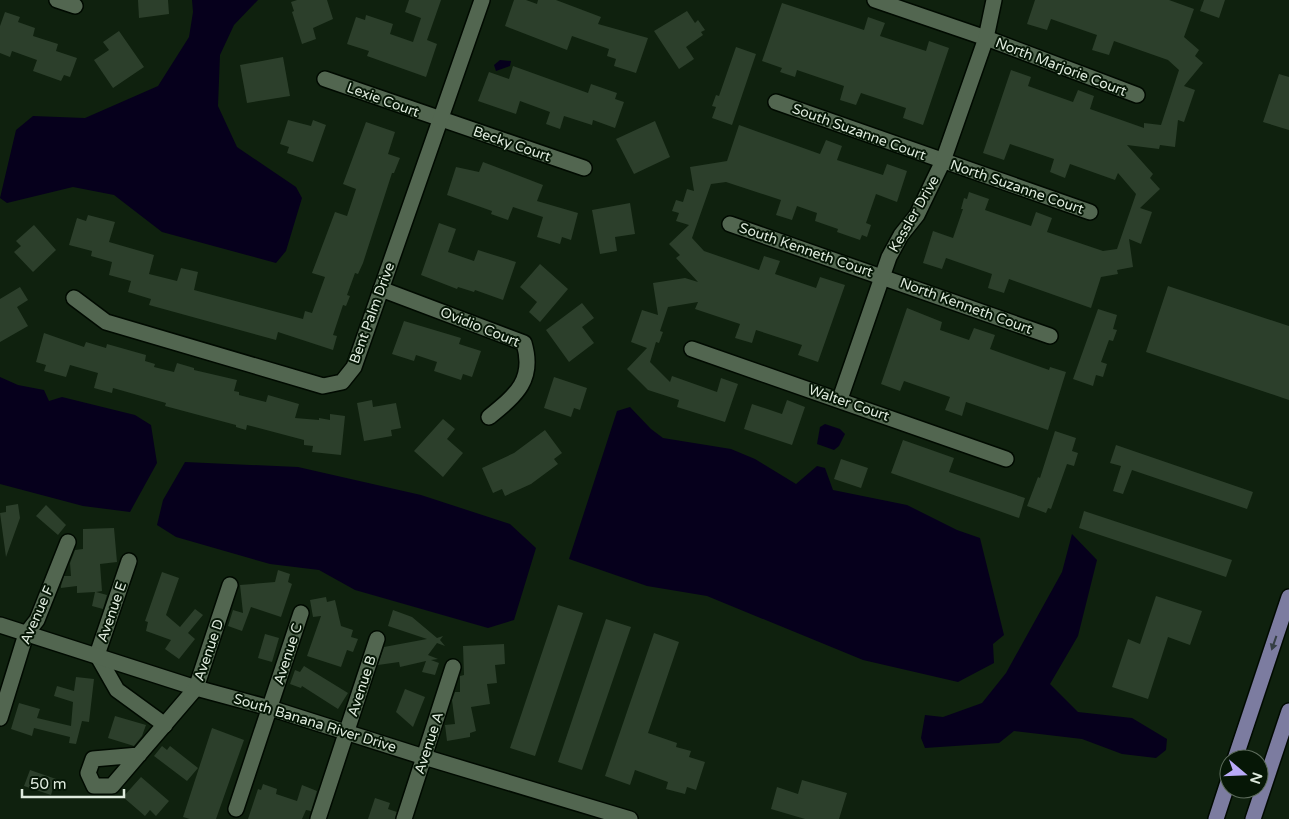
<svg xmlns="http://www.w3.org/2000/svg" width="1289" height="819" viewBox="0 0 1289 819" font-family="'Varela Round',sans-serif">
  <style>
    .water { fill: #06001c }
    .building { fill: #2c3f2b }
    .lines { fill: none; stroke-linecap: round; stroke-linejoin: round }
    .minor-casing { stroke: #000a00; stroke-width: 18 }
    .major-casing { stroke: #000a00; stroke-width: 18 }
    .minor { stroke: #526650; stroke-width: 15 }
    .major { stroke: #7c7ca0; stroke-width: 15 }
    .oneway { fill: #353f44 }
    .labels { text-anchor: middle; dominant-baseline: central; stroke-width: 4; stroke-linejoin: round; paint-order: stroke }
    .street-label { font-size: 14px; fill: #dfebde; stroke: #061706 }
  </style>
  <rect width="100%" height="100%" fill="#0f210e"/>
  <g class="water">
    <polygon points="192,0 258,0 234,25 220,55 218,106 237,147 296,187 302,198 286,251 276,263 162,232 114,195 73,187 7,203 0,198 16,130 33,116 85,118 158,86 189,37 193,12"/>
    <polygon points="500,60 511,61 510,66 496,71 494,65"/>
    <polygon points="0,377 18,385 44,390 49,401 62,397 135,415 151,425 157,463 130,512 83,506 0,484"/>
    <polygon points="630,407 651,429 663,438 731,449 755,459 796,484 817,466 825,468 833,490 907,505 957,530 980,538 1004,635 993,644 994,663 958,682 863,660 707,596 647,586 569,559 617,411"/>
    <polygon points="825,424 840,429 845,434 839,446 834,450 817,444 820,427"/>
    <polygon points="185,462 298,467 421,495 510,524 536,548 514,620 488,628 355,590 319,570 270,564 176,537 157,525 163,500"/>
    <polygon points="1072,534 1097,560 1078,636 1050,684 1078,712 1132,718 1167,739 1166,750 1156,758 1122,754 1082,739 1014,731 999,743 925,748 921,738 925,715 943,717 982,703 1006,673 1062,572"/>
  </g>
  <g class="building">
    <polygon points="138,0 168,0 169,14 139,18"/>
    <polygon points="297,0 327,0 333,19 313,28 316,39 302,44 292,12 294,11 291,2"/>
    <polygon points="409,0 441,0 427,40 437,44 426,77 367,56 369,51 347,44 356,17 365,20 366,15 393,24 390,34 413,42 421,18 405,12"/>
    <polygon points="514,0 526,0 537,4 538,0 556,0 601,17 598,24 648,38 636,73 614,66 616,59 607,56 609,49 572,36 567,50 505,26"/>
    <polygon points="1035,0 1169,0 1194,9 1184,37 1199,50 1195,56 1203,63 1184,86 1195,90 1184,122 1178,120 1175,147 1160,145 1159,149 1127,145 1153,174 1150,178 1160,189 1140,208 1152,212 1141,244 1129,239 1133,267 1117,270 1118,274 1101,277 1091,308 1009,279 1004,293 988,288 992,274 946,258 942,269 923,263 933,231 953,238 963,209 961,209 964,198 967,199 969,192 989,199 985,210 1031,226 1036,212 1052,218 1047,232 1103,251 1117,249 1136,194 1118,173 1115,180 1070,164 1065,178 1050,172 1054,159 1010,144 1004,160 983,153 1011,70 1031,77 1028,86 1073,102 1078,90 1094,96 1090,109 1144,128 1144,123 1161,125 1179,70 1168,60 1114,41 1109,55 1092,50 1097,35 1051,19 1047,30 1027,24"/>
    <polygon points="1204,0 1225,0 1219,18 1200,11"/>
    <polygon points="782,3 864,30 868,17 885,23 880,36 926,51 929,41 949,48 923,125 903,118 906,108 861,93 856,105 840,100 844,86 797,70 795,77 780,72 782,68 762,61"/>
    <polygon points="687,11 695,23 698,20 705,30 701,32 703,35 686,47 694,59 679,69 654,31"/>
    <polygon points="5,12 20,17 18,22 35,28 33,36 58,44 56,51 77,58 70,77 64,75 61,81 33,71 37,60 12,51 10,57 0,53 0,26"/>
    <polygon points="119,31 144,67 113,88 94,60 109,50 103,42"/>
    <polygon points="736,47 756,54 732,125 712,118 716,107 712,106 716,95 719,96"/>
    <polygon points="283,57 290,96 247,103 240,65"/>
    <polygon points="513,66 588,93 591,84 617,93 615,99 624,102 615,128 593,120 592,125 564,116 560,129 546,124 550,112 520,101 516,114 478,101 489,72 509,79"/>
    <polygon points="1279,74 1289,77 1289,130 1263,122"/>
    <polygon points="288,120 311,126 313,120 326,125 313,162 287,153 289,147 280,144"/>
    <polygon points="655,121 670,157 634,174 616,139"/>
    <polygon points="366,122 395,132 388,154 400,158 394,173 392,173 363,263 358,274 355,273 347,295 350,296 346,306 343,305 333,335 337,336 333,350 278,332 276,340 149,305 151,299 128,292 131,281 109,275 112,262 91,256 92,251 69,245 77,218 86,221 88,215 115,222 109,242 154,255 149,274 177,281 181,268 198,272 194,290 303,319 305,311 312,313 325,277 312,273 335,212 347,216 356,189 343,184"/>
    <polygon points="739,125 820,154 826,140 842,146 837,160 883,175 887,164 907,171 897,202 876,194 866,223 871,225 867,237 862,235 860,240 837,232 838,229 815,221 817,213 797,206 792,220 776,215 781,200 726,182 711,184 692,238 704,251 759,270 764,256 780,261 775,274 816,288 820,277 845,285 818,362 798,355 802,345 756,330 752,343 735,338 740,324 695,309 698,302 668,307 660,331 663,332 659,343 656,342 650,362 670,382 672,376 717,392 721,378 738,384 725,422 677,407 679,400 648,390 627,369 647,348 631,342 642,310 658,315 653,283 685,278 698,282 676,258 680,255 669,244 689,225 676,221 679,213 672,211 676,200 683,202 687,189 694,191 690,167 727,161"/>
    <polygon points="483,162 543,185 537,201 578,213 571,240 562,237 560,244 537,237 543,217 513,207 508,220 491,214 492,211 447,195 456,167 479,172"/>
    <polygon points="630,203 635,234 615,237 617,251 600,254 592,210"/>
    <polygon points="439,223 456,229 448,252 474,261 478,250 516,262 503,300 475,290 474,292 458,287 457,289 421,275"/>
    <polygon points="34,225 56,250 33,272 14,252 21,246 16,241"/>
    <polygon points="540,264 568,289 540,322 529,312 537,302 520,287"/>
    <polygon points="1168,286 1289,326 1289,400 1146,352"/>
    <polygon points="20,287 28,300 17,307 28,326 0,342 0,299"/>
    <polygon points="582,303 594,318 582,327 594,343 569,362 546,330"/>
    <polygon points="907,308 942,322 940,330 969,340 974,328 995,335 990,349 1049,370 1050,367 1066,372 1048,430 966,402 962,416 945,410 950,397 904,381 900,391 881,384"/>
    <polygon points="1098,309 1117,315 1113,329 1117,330 1113,341 1109,340 1101,362 1107,364 1103,377 1096,375 1093,386 1073,379"/>
    <polygon points="404,321 461,338 459,344 481,351 472,377 463,374 461,380 434,371 437,362 416,355 414,361 392,354"/>
    <polygon points="44,333 84,347 86,342 106,348 107,344 146,355 145,361 155,364 154,367 174,372 177,363 194,368 194,370 237,380 234,391 239,392 239,395 266,402 268,395 299,404 295,418 319,420 319,418 330,420 330,414 345,416 341,455 312,452 313,446 304,445 304,440 247,425 246,430 236,427 236,425 165,406 166,403 113,388 112,393 94,388 98,373 70,365 66,377 44,371 46,365 36,362"/>
    <polygon points="554,377 587,388 580,410 574,408 571,417 544,408"/>
    <polygon points="372,400 373,407 396,403 401,428 391,430 392,436 364,441 357,403"/>
    <polygon points="787,400 805,407 792,445 744,429 752,404 782,414"/>
    <polygon points="443,419 455,429 447,439 463,453 443,477 414,451"/>
    <polygon points="545,430 562,453 554,459 558,464 531,484 505,496 502,489 493,493 482,468 514,453"/>
    <polygon points="1055,431 1076,438 1072,451 1078,453 1074,466 1067,464 1051,509 1048,508 1046,513 1027,506 1038,477 1040,478"/>
    <polygon points="903,440 954,458 949,472 1025,498 1019,518 891,473"/>
    <polygon points="1116,445 1253,492 1247,509 1132,470 1123,494 1113,491 1121,466 1110,463"/>
    <polygon points="841,459 868,468 861,488 834,479"/>
    <polygon points="18,504 20,518 6,557 0,513 6,512 6,506"/>
    <polygon points="46,505 66,525 58,535 36,516"/>
    <polygon points="1084,511 1232,560 1226,577 1079,528"/>
    <polygon points="114,528 117,562 100,564 102,591 96,592 107,595 103,609 92,606 95,592 77,593 77,586 61,588 61,586 64,576 71,576 70,563 75,550 83,549 83,529"/>
    <polygon points="278,570 290,574 288,582 292,584 281,617 251,607 242,631 228,626 233,610 243,613 240,585 275,582"/>
    <polygon points="162,572 179,578 166,615 180,627 195,609 203,615 188,633 195,639 179,659 165,649 171,640 146,631 148,622 145,621"/>
    <polygon points="1156,596 1202,611 1190,645 1168,637 1148,699 1112,687 1128,639 1140,644"/>
    <polygon points="326,597 327,602 335,600 341,626 353,630 351,637 358,639 353,652 347,650 341,667 307,656 321,616 313,617 310,600"/>
    <polygon points="558,605 583,613 535,756 510,748"/>
    <polygon points="393,610 412,617 437,638 443,636 440,640 445,646 437,643 428,655 438,659 431,660 439,663 435,675 422,672 426,661 400,667 399,662 378,665 384,647 427,639 388,626"/>
    <polygon points="606,619 631,627 582,770 558,762"/>
    <polygon points="654,633 679,642 648,733 677,743 676,747 691,751 689,757 705,762 696,790 687,787 685,794 666,789 668,782 635,770 630,785 605,776"/>
    <polygon points="265,634 279,638 272,662 258,658"/>
    <polygon points="504,644 505,664 495,665 497,683 487,684 490,704 471,707 476,731 470,733 470,737 447,741 445,725 455,724 452,700 455,692 460,692 460,676 464,675 463,646"/>
    <polygon points="304,666 348,693 338,709 302,686 301,688 290,684 295,670 300,672"/>
    <polygon points="76,677 94,679 89,722 82,721 76,744 69,743 70,737 34,728 32,736 11,729 19,703 40,709 37,718 71,726 73,702 54,696 57,686 74,691"/>
    <polygon points="405,689 425,697 413,727 396,712"/>
    <polygon points="115,716 146,725 142,736 134,746 108,738"/>
    <polygon points="212,728 244,740 216,819 190,819 183,817"/>
    <polygon points="162,746 167,750 170,746 198,768 187,781 154,756"/>
    <polygon points="30,770 56,779 51,795 24,786"/>
    <polygon points="141,777 169,801 156,816 150,810 145,816 123,797"/>
    <polygon points="802,780 847,793 839,819 805,819 771,809 777,787 798,794"/>
    <polygon points="263,784 277,789 276,794 297,801 302,785 317,791 311,811 306,810 302,819 248,819 258,789 261,790"/>
    <polygon points="375,798 390,803 388,809 397,812 395,819 368,819"/>
  </g>
  <g class="lines">
    <defs>
      <g id="minor">
        <polyline points="57,0 75,6"/>
        <polyline points="875,0 986,38 1137,95"/>
        <polyline points="325,79 584,168"/>
        <polyline points="776,102 1090,212"/>
        <polyline points="730,224 1050,336"/>
        <path d="M381,289L524,343C535,380 516,395 489,417"/>
        <polyline points="74,298 106,322 323,386 342,382 354,367 482,0"/>
        <polyline points="692,349 1006,459"/>
        <polyline points="840,399 889,257 901,235 917,215 943,161 986,38 994,0"/>
        <polyline points="129,561 97,655 117,690 165,725"/>
        <polyline points="0,625 196,688 270,708 424,757 630,819"/>
        <polyline points="0,718 26,634 37,620 68,542"/>
        <polyline points="139,755 93,759 88,773 94,786 112,786 196,688 230,585"/>
        <polyline points="236,809 301,613"/>
        <polyline points="318,819 377,639"/>
        <polyline points="404,819 453,667"/>
      </g>
      <g id="major">
        <polyline points="1235,759 1289,597"/>
        <polyline points="1216,819 1229,779"/>
        <polyline points="1253,819 1289,711"/>
      </g>
    </defs>
    <use href="#minor" class="minor-casing"/>
    <use href="#major" class="major-casing"/>
    <use href="#minor" class="minor"/>
    <use href="#major" class="major"/>
  </g>
  <defs><path id="oneway-solid" d="M-6-.8H1V-3.2L6.5 0L1 3.2V.8H-6Z" transform="scale(1.25)"/></defs>
  <use class="oneway" href="#oneway-solid" transform="translate(1274 643) rotate(109)"/>
  <g class="labels">
    <g class="street-label">
      <text transform="translate(1061 67) rotate(21)">North Marjorie Court</text>
      <text transform="translate(383 100) rotate(20)">Lexie Court</text>
      <text transform="translate(859 132) rotate(20)">South Suzanne Court</text>
      <text transform="translate(512 144) rotate(19)">Becky Court</text>
      <text transform="translate(1017 187) rotate(19)">North Suzanne Court</text>
      <text transform="translate(914 214) rotate(-60)">Kessler Drive</text>
      <text transform="translate(806 250) rotate(19)">South Kenneth Court</text>
      <text transform="translate(966 306) rotate(20)">North Kenneth Court</text>
      <text transform="translate(372 313) rotate(-70)">Bent Palm Drive</text>
      <text transform="translate(480 327) rotate(22)">Ovidio Court</text>
      <text transform="translate(849 403) rotate(19)">Walter Court</text>
      <text transform="translate(112 612) rotate(-71)">Avenue E</text>
      <text transform="translate(37 615) rotate(-66)">Avenue F</text>
      <text transform="translate(209 650) rotate(-71)">Avenue D</text>
      <text transform="translate(288 654) rotate(-72)">Avenue C</text>
      <text transform="translate(362 686) rotate(-72)">Avenue B</text>
      <text transform="translate(315 723) rotate(17)">South Banana River Drive</text>
      <text transform="translate(429 743) rotate(-72)">Avenue A</text>
    </g>
  </g>
  <g transform="translate(1244 774) rotate(109)"><circle r="24" fill="#061706" stroke="#5d6c5c"/>
  <path d="M0-4L9 19L0 12L-9 19Z" fill="#b9abf7"/>
  <text y="-8" font-size="14" font-weight="bold" text-anchor="middle" fill="#dfebde">N</text>
  </g>
  <path d="M22 789v8h102v-8" fill="none" stroke="#dfebde" stroke-width="2.5"/>
  <text x="30" y="789" font-size="15" fill="#dfebde" stroke="#061706" stroke-width="4" paint-order="stroke">50 m</text>
</svg>
